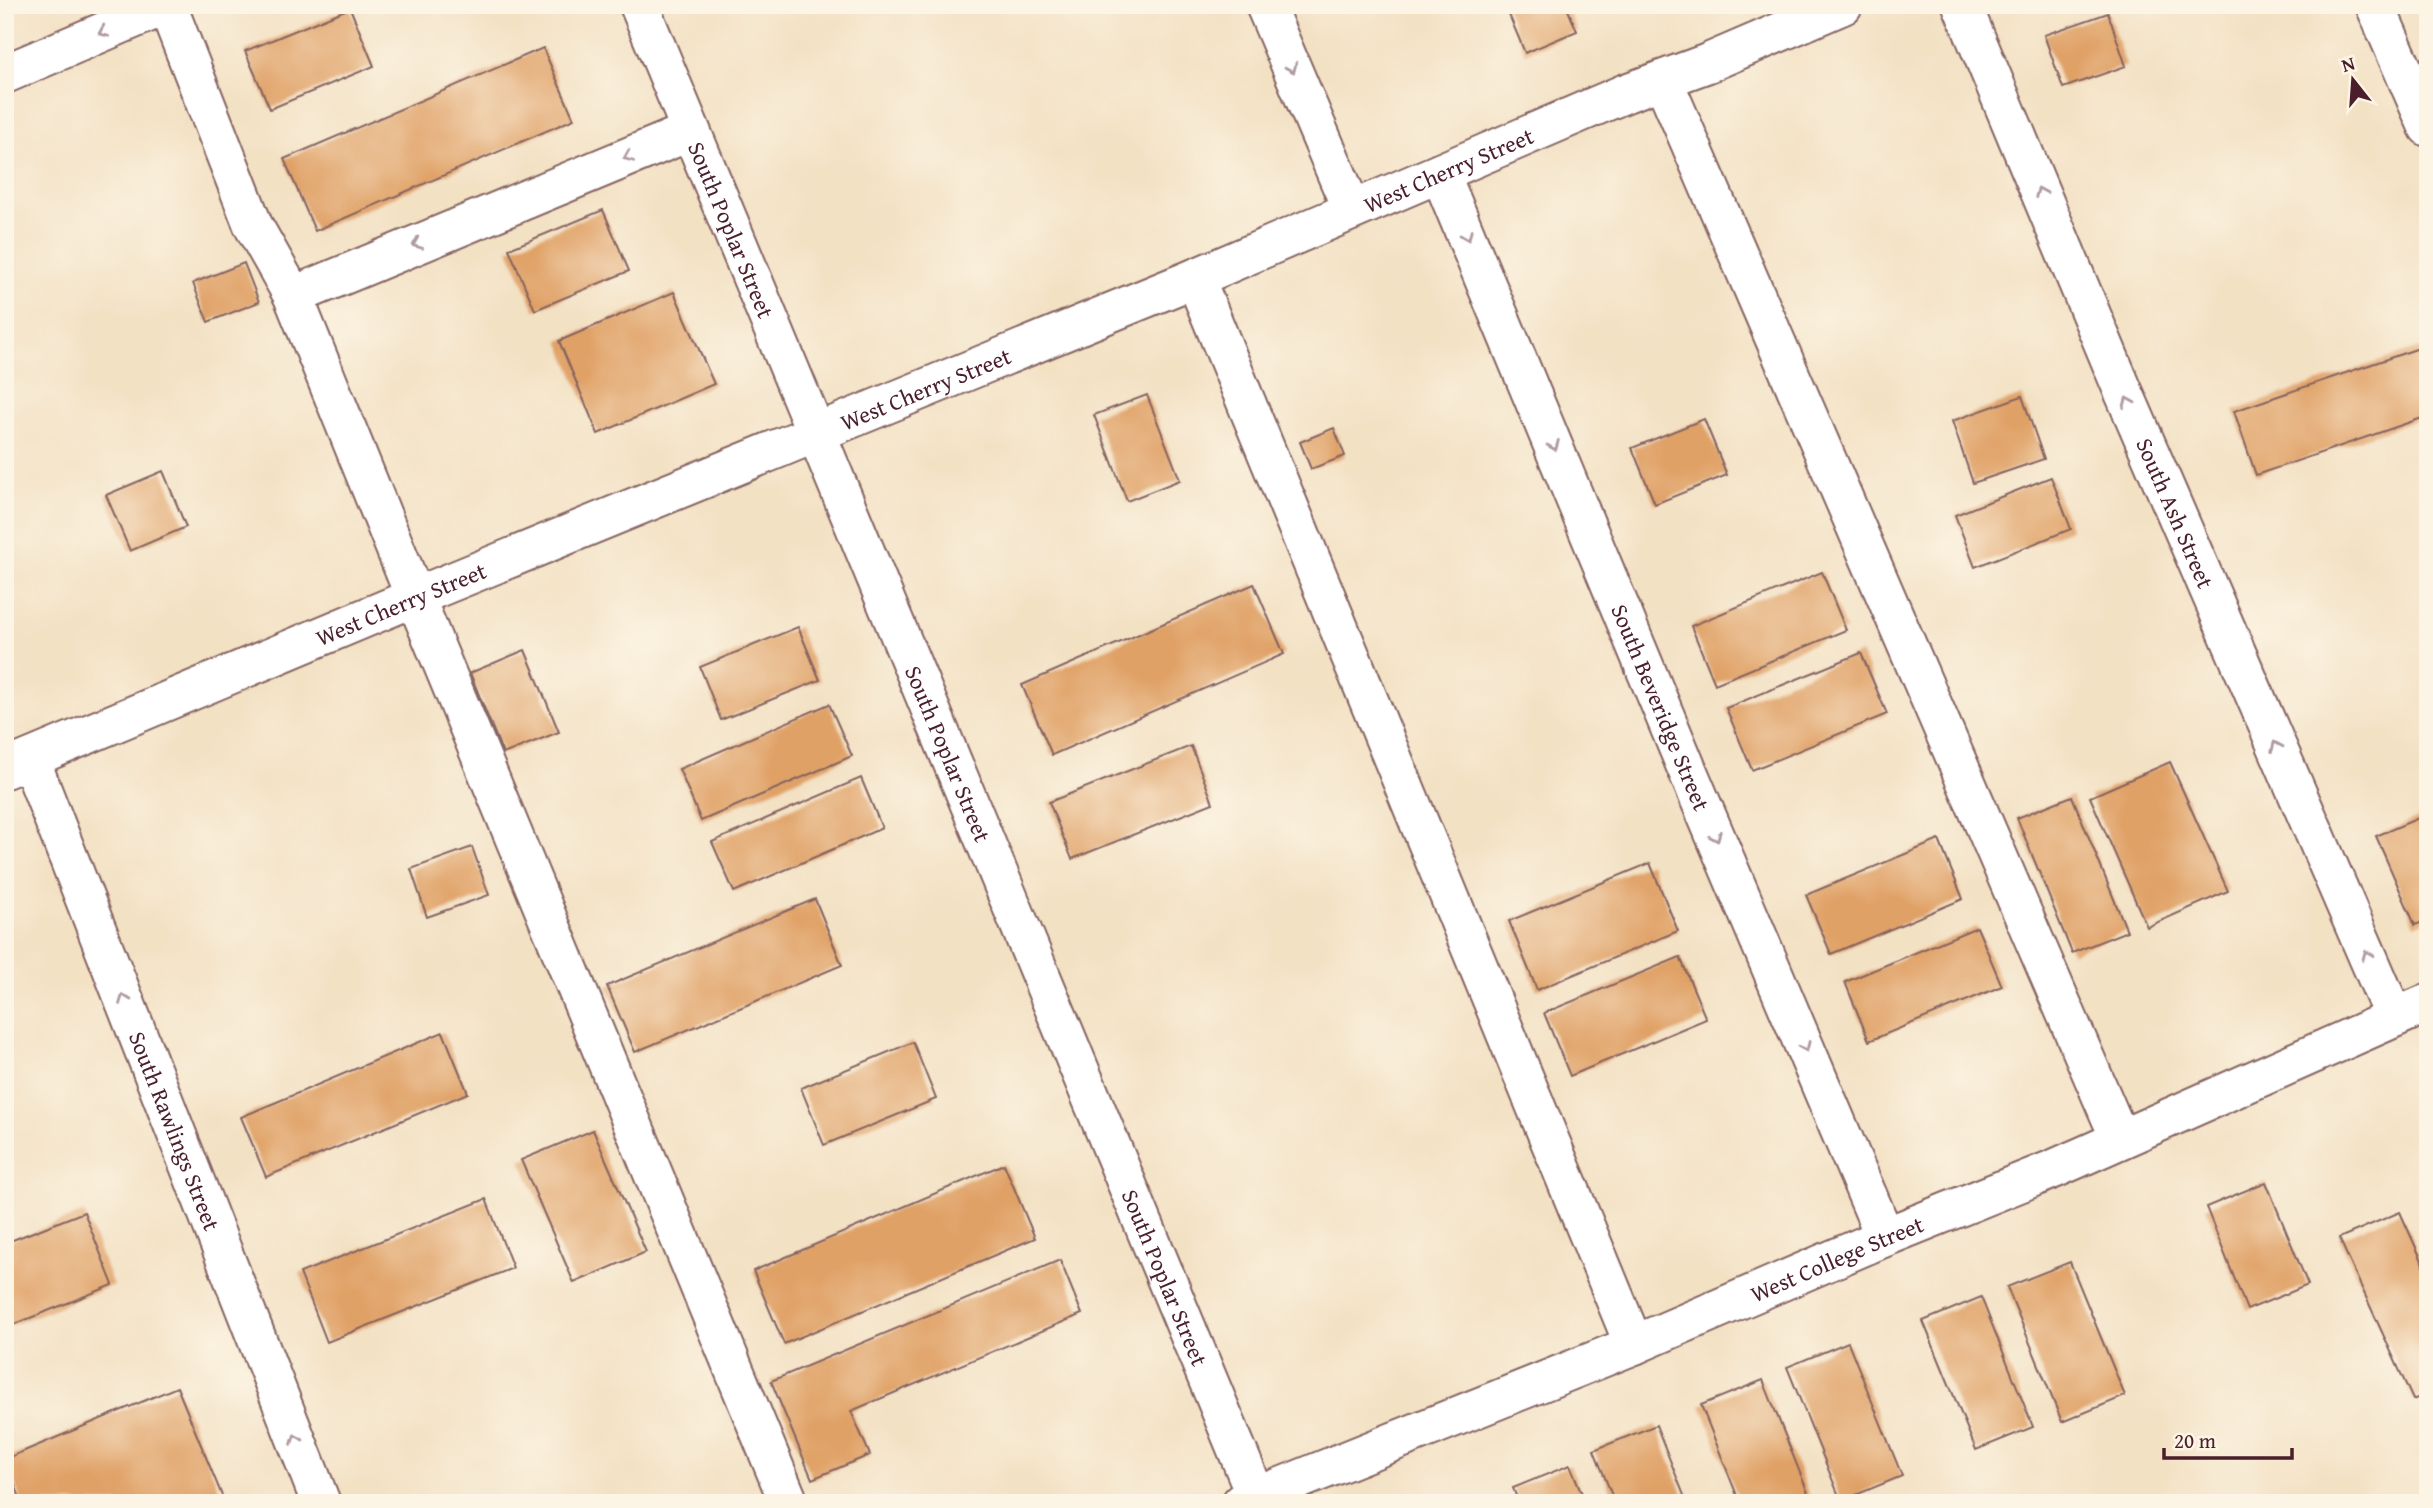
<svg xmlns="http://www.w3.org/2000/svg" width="2433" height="1508" viewBox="0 0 2433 1508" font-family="'Gentium Book Plus',serif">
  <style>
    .building { fill: #e0a166 }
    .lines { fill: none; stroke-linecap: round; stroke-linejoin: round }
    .minor-casing { stroke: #856361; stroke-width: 42 }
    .minor { stroke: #fff; stroke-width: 38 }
    .oneway { stroke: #ae9aa0 }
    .labels { text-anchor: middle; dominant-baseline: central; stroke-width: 5; stroke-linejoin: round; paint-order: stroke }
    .street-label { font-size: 23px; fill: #4a1f2b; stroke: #fcf5e5 }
  </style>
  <rect width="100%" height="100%" fill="#fcf5e5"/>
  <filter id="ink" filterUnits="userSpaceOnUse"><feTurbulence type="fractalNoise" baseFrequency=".0143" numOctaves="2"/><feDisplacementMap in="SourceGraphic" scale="14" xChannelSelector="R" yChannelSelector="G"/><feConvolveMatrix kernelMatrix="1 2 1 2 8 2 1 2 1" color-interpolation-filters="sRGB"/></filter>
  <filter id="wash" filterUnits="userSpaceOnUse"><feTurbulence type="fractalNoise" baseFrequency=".00686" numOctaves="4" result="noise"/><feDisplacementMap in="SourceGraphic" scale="28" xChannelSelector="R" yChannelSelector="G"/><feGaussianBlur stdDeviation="1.57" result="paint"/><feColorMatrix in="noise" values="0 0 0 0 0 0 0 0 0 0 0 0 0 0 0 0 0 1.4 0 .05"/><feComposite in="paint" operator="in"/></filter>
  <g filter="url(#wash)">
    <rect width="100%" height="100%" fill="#f3e1c4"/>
    <g id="blocks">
      <g class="building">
        <polygon points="1505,5 1566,5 1577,31 1525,53"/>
        <polygon points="350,8 374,66 270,109 245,51"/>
        <polygon points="2108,13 2126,66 2063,88 2044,35"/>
        <polygon points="543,48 574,119 315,231 284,159"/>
        <polygon points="603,210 629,271 535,310 509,249"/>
        <polygon points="244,263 259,302 208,322 193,283"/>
        <polygon points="674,292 714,384 598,434 559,341"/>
        <polygon points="2428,345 2428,416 2256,475 2234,411"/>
        <polygon points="1147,395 1180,480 1127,501 1094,415"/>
        <polygon points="2022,396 2044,459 1973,483 1952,421"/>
        <polygon points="1704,419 1727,475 1655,504 1632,448"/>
        <polygon points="1334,428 1345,456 1311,469 1300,442"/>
        <polygon points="163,471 186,527 130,551 106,495"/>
        <polygon points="2051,477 2071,529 1975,567 1955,515"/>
        <polygon points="1822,572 1846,630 1715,684 1691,626"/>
        <polygon points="1254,584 1284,654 1052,755 1022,685"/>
        <polygon points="798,627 820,680 721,720 700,667"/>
        <polygon points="525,650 559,732 503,754 470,673"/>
        <polygon points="1861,653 1887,714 1752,770 1726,708"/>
        <polygon points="829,704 852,756 701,821 679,769"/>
        <polygon points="1191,746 1213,803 1072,859 1049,802"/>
        <polygon points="2170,762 2228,891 2147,927 2090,797"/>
        <polygon points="861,778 882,828 734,892 712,842"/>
        <polygon points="2072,796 2127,931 2072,953 2017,818"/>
        <polygon points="2428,814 2428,920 2415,925 2376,836"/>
        <polygon points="1939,840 1963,899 1831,954 1806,895"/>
        <polygon points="472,847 489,895 427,917 411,869"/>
        <polygon points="1650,863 1678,931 1537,990 1509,921"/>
        <polygon points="815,899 842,965 635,1052 607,986"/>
        <polygon points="1977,927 2002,986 1869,1041 1845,982"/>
        <polygon points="1680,957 1706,1019 1570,1076 1544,1013"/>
        <polygon points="443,1032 468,1093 266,1177 241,1117"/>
        <polygon points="913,1042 936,1099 824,1145 801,1088"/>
        <polygon points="593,1130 646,1252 574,1283 521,1160"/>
        <polygon points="1004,1164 1035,1238 784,1344 753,1271"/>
        <polygon points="2266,1182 2308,1285 2247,1310 2206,1207"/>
        <polygon points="486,1199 513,1268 327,1342 300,1273"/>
        <polygon points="84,1212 113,1285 5,1328 5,1243"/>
        <polygon points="2400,1212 2428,1274 2428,1393 2413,1400 2339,1238"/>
        <polygon points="1060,1260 1082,1314 851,1411 870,1455 812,1479 771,1381"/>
        <polygon points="2070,1262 2125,1396 2062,1422 2007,1287"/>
        <polygon points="1981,1297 2033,1427 1976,1450 1923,1321"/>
        <polygon points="1848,1342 1902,1476 1841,1501 1787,1367"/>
        <polygon points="1763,1380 1812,1503 1740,1503 1701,1405"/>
        <polygon points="177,1387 225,1503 22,1503 5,1459"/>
        <polygon points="1656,1425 1687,1503 1615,1503 1594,1450"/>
        <polygon points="1570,1465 1586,1503 1519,1503 1513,1488"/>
      </g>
    </g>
  </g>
  <g filter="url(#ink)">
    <use href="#blocks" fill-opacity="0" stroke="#856361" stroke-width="2"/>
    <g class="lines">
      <defs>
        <g id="minor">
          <polyline points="167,5 253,225 293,296 415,597 789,1503"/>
          <path id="s1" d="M639,5L1259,1503"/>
          <polyline points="1265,5 1352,210"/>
          <path id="s2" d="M1962,5L2121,386L2394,1017"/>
          <polyline points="2375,5 2428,127"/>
          <polyline points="5,74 166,5"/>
          <polyline points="1663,80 2120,1139"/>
          <path id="s3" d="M1440,173L1689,774L1885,1237"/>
          <polyline points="1195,278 1634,1345"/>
          <polyline points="293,296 691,131"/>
          <path id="s4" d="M30,759L321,1503"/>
          <path id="s5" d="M5,769L415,597L1195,278L1626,93L1708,63L1843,5"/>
          <path id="s6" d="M1241,1503L1634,1345L1885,1237L2056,1168L2428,1003"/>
        </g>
      </defs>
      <use href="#minor" class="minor-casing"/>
      <use href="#minor" class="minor"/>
    </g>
    <defs><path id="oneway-chevron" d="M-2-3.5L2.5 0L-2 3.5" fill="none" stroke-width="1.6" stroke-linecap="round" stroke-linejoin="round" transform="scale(1.75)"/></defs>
    <g class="oneway">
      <use href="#oneway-chevron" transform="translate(103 32) rotate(157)"/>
      <use href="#oneway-chevron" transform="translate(1292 68) rotate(67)"/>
      <use href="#oneway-chevron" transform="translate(628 157) rotate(157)"/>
      <use href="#oneway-chevron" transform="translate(2040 192) rotate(-113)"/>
      <use href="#oneway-chevron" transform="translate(1467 236) rotate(68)"/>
      <use href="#oneway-chevron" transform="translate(417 244) rotate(157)"/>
      <use href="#oneway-chevron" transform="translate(2128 402) rotate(-113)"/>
      <use href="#oneway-chevron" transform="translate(1554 446) rotate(68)"/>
      <use href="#oneway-chevron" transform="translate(2276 746) rotate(-113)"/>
      <use href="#oneway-chevron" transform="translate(1716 837) rotate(67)"/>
      <use href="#oneway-chevron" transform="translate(2367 955) rotate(-113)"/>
      <use href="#oneway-chevron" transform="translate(124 999) rotate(-111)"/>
      <use href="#oneway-chevron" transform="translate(1805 1047) rotate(67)"/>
      <use href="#oneway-chevron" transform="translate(296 1439) rotate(-111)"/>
    </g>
  </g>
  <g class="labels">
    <g class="street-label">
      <text stroke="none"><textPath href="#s5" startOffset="1563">West Cherry Street</textPath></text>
      <text stroke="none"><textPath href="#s1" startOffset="243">South Poplar Street</textPath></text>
      <text stroke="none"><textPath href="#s5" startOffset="996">West Cherry Street</textPath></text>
      <text stroke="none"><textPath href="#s2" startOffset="551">South Ash Street</textPath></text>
      <text stroke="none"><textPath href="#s5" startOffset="429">West Cherry Street</textPath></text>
      <text stroke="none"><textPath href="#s3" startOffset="578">South Beveridge Street</textPath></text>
      <text stroke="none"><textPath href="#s1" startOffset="810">South Poplar Street</textPath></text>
      <text stroke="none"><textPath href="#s4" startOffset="399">South Rawlings Street</textPath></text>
      <text stroke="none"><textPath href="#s6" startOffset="644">West College Street</textPath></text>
      <text stroke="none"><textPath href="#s1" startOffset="1377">South Poplar Street</textPath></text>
    </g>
  </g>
  <rect width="2433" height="1508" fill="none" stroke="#fcf5e5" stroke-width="28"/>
  <g transform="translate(2353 80) rotate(343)" stroke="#fcf5e5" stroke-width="5" paint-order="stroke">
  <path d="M0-5L12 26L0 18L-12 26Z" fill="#4a1f2b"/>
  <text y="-10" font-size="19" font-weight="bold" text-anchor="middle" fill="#4a1f2b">N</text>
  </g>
  <path d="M2164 1448v10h128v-10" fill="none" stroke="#4a1f2b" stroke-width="3.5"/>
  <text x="2174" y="1448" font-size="21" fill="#4a1f2b" stroke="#fcf5e5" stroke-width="5" paint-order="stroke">20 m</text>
</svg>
